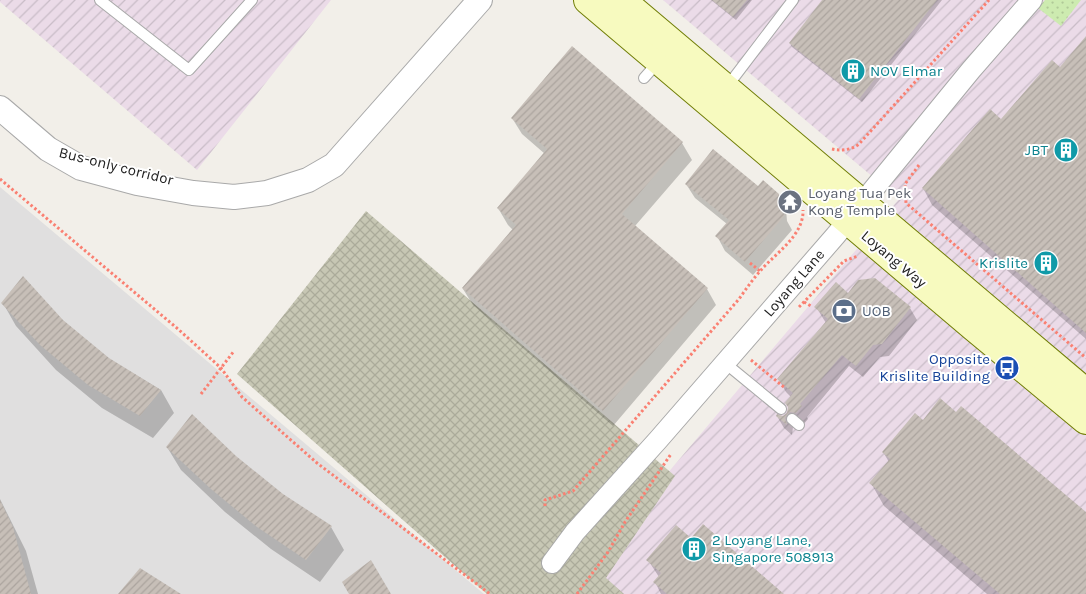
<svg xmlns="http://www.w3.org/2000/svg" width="1086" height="594" viewBox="0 0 1086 594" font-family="Karla,sans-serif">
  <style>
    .residential { fill: #e0dfdf }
    .industrial { fill: url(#industrial-furrows) }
    .construction { fill: url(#construction-cross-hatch) }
    .grass { fill: url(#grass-dots) }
    .shadow { fill: #0003 }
    .building { fill: url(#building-hatch) }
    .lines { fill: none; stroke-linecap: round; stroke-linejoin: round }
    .service-casing { stroke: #a9a9a9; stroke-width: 12 }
    .minor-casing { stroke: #a9a9a9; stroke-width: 22 }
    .tertiary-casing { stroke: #a9a9a9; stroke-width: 26 }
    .secondary-casing { stroke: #707d05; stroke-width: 30 }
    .path { stroke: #fa8072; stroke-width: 3; stroke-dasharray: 2.5 2.5; stroke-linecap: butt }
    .service { stroke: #fff; stroke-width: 10 }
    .minor { stroke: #fff; stroke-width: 20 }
    .tertiary { stroke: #fff; stroke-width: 24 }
    .secondary { stroke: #f7fabf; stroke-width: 28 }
    .labels { text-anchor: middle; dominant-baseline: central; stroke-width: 4; stroke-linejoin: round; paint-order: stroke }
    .culture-label { font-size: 15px; fill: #0d838f; stroke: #fff; text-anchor: start }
    .street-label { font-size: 15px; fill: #222; stroke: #fff }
    .worship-label { font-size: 15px; fill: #5b616d; stroke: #fff; text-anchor: start }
    .service-label { font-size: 15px; fill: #4e5e75; stroke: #fff; text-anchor: start }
    .transit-label { font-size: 15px; fill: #164399; stroke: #fff; text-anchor: end }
  </style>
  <defs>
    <pattern id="industrial-furrows" width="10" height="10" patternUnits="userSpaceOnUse" patternTransform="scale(1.25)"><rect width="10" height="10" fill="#ebdbe8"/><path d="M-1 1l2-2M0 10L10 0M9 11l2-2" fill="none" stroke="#c9bcc7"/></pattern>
    <pattern id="construction-cross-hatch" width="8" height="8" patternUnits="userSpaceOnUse" patternTransform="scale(1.25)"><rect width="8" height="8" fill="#c7c7b4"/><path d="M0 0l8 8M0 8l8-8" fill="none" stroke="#abab9a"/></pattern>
    <pattern id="grass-dots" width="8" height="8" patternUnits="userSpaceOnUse" patternTransform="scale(1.25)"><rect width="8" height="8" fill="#cdebb0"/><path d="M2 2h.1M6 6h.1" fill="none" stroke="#b0c997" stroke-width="1.8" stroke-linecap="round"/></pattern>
    <pattern id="building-hatch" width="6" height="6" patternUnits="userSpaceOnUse" patternTransform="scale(1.25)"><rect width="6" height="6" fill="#c7bfb8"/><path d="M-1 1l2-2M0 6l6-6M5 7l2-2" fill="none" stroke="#aba49e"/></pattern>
  </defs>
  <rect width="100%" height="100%" fill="#f2efe9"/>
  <polygon class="residential" points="0,187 484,594 0,594"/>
  <g class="industrial">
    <polygon points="0,0 331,0 197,170 0,2"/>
    <polygon points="663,0 1086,0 1086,594 600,594 596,558 899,199"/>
  </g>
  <polygon class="construction" points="366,211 675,476 606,578 624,594 487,594 237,374"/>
  <polygon class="grass" points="1045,0 1081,0 1061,26 1038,8"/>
  <g class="shadow">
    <polygon points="711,0 752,0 736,20"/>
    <polygon points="824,0 942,0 862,102 792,47 790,43"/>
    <polygon points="1086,38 1086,339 932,205 923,188 1060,69"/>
    <polygon points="573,48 682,143 692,160 635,226 707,289 716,305 613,426 473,305 463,289 513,230 508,225 498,208 545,154 522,134 512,118"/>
    <polygon points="686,184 778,194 786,209 787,221 792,230 753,275 725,251 717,236 727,224 695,198"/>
    <polygon points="848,295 910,308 917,320 889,356 880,357 863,377 849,366 807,417 808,419 803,425 798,424 793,427 792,435 784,428 777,416 783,417 788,414 791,397 786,392 779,380 826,323 816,307"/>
    <polygon points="3,303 62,321 109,359 161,390 174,413 153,438 102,408 56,370 16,326"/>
    <polygon points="923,421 1086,514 1086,594 987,594 884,506 871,483 889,462 883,452"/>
    <polygon points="167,447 236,457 282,495 331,527 344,550 320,582 271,549 225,512 181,470"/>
    <polygon points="0,499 26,551 38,594 3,594 0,583"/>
    <polygon points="691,540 782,594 661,594 655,582 659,577 648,560"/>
  </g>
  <g class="building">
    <polygon points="712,0 747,0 733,17"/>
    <polygon points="822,0 937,0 859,99 789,43"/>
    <polygon points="1086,36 1086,333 922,188 990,109 1001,119 1052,60 1060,67"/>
    <polygon points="572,46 683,142 622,214 708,288 603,411 462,288 516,225 497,208 547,149 511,118"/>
    <polygon points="713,149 758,186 763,180 779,194 780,210 785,215 745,262 715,236 729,220 685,184"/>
    <polygon points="23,276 63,320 109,358 161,390 140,416 88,385 40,345 1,303"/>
    <polygon points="875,278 911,307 882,344 873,345 856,366 842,355 800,404 802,406 796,413 790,412 787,415 785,418 787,425 776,416 777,414 783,416 787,413 788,407 785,403 793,393 777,379 828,319 814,307 836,282 848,293 858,280"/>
    <polygon points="940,398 956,412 961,406 1086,512 1086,594 1000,594 869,483 890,459 882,452 915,413 923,420"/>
    <polygon points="192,414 236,456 283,494 332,526 306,560 257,527 211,489 166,447"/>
    <polygon points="0,500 13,527 31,594 0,594"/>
    <polygon points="703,524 784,594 667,594 653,582 661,573 646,560 676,525 691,538"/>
    <polygon points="371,560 391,594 349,594 342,582"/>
    <polygon points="140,568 181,594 118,594"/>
  </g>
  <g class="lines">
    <defs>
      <g id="service">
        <polyline points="100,0 189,70 252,0"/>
        <polyline points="644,78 659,61"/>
        <polyline points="726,88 793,0"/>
        <polyline points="725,363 781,409"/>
        <polyline points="792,419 799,425"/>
      </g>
      <polyline id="minor" points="552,563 575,532 658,440 836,235 971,70 1032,0"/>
      <polyline id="tertiary" points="0,108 48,149 81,168 137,183 193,193 234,197 267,193 308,180 334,165 480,0"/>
      <g id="secondary">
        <polyline points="588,0 974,327 1086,420"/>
        <polyline points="621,0 1086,393"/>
      </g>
    </defs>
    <use href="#service" class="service-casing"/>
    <use href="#minor" class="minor-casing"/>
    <use href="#tertiary" class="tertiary-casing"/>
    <use href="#secondary" class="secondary-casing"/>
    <g class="path">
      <path d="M832,149C841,151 852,150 859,144L989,0"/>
      <polyline points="919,165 905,184 906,203 1086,358"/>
      <polyline points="0,179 178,329 221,368 242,397 317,463 490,594"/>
      <polyline points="750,263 760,271"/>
      <polyline points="804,302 811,306"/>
      <polyline points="799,307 844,261 858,256"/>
      <polyline points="751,360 785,388"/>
      <polyline points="201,394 234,351"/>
      <path d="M545,506V500L573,491L739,299C746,289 753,279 761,270C776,253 804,235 803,210"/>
      <polyline points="577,594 608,552 625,522 671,454"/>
    </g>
    <use href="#service" class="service"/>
    <use href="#minor" class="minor"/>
    <use href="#tertiary" class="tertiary"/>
    <use href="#secondary" class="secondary"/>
  </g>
  <defs>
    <symbol id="building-disc" viewBox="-11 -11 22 22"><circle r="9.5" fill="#0f9aa8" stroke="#fff"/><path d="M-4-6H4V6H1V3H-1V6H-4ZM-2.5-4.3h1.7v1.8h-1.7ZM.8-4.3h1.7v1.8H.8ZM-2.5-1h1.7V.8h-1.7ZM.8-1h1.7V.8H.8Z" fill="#fff"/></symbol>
    <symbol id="temple-disc" viewBox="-11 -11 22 22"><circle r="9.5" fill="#6b7280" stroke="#fff"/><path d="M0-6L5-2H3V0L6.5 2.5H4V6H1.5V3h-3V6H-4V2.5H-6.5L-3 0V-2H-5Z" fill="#fff"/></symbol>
    <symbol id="bank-disc" viewBox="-11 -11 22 22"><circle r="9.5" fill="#5c6f8a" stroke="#fff"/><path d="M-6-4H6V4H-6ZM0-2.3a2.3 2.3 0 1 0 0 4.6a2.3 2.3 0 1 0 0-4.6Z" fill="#fff"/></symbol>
    <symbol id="bus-disc" viewBox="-11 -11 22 22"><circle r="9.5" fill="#1a4fb4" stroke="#fff"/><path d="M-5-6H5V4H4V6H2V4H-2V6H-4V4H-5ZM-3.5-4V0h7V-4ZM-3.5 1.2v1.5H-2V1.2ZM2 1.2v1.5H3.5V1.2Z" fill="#fff"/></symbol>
  </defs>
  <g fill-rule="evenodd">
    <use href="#building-disc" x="839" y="57" width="28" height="28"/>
    <use href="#building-disc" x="1052" y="136" width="28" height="28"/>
    <use href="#temple-disc" x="776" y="188" width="28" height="28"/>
    <use href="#building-disc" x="1032" y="249" width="28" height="28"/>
    <use href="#bank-disc" x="830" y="297" width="28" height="28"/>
    <use href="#bus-disc" x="993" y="354" width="28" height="28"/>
    <use href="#building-disc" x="680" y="535" width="28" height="28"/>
  </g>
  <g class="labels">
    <g class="culture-label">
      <text x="870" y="71">NOV Elmar</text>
      <text x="1048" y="150" text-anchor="end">JBT</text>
      <text x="1028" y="263" text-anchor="end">Krislite</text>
      <text x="712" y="540">2 Loyang Lane,<tspan x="712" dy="17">Singapore 508913</tspan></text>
    </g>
    <g class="street-label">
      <text transform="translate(116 166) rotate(14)">Bus-only corridor</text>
      <text transform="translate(894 259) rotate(40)">Loyang Way</text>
      <text transform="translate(794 283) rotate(-49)">Loyang Lane</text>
    </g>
    <g class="worship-label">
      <text x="808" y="193">Loyang Tua Pek<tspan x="808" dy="17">Kong Temple</tspan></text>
    </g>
    <g class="service-label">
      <text x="862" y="311">UOB</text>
    </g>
    <g class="transit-label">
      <text x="990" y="359">Opposite<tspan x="990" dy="17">Krislite Building</tspan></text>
    </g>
  </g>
</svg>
